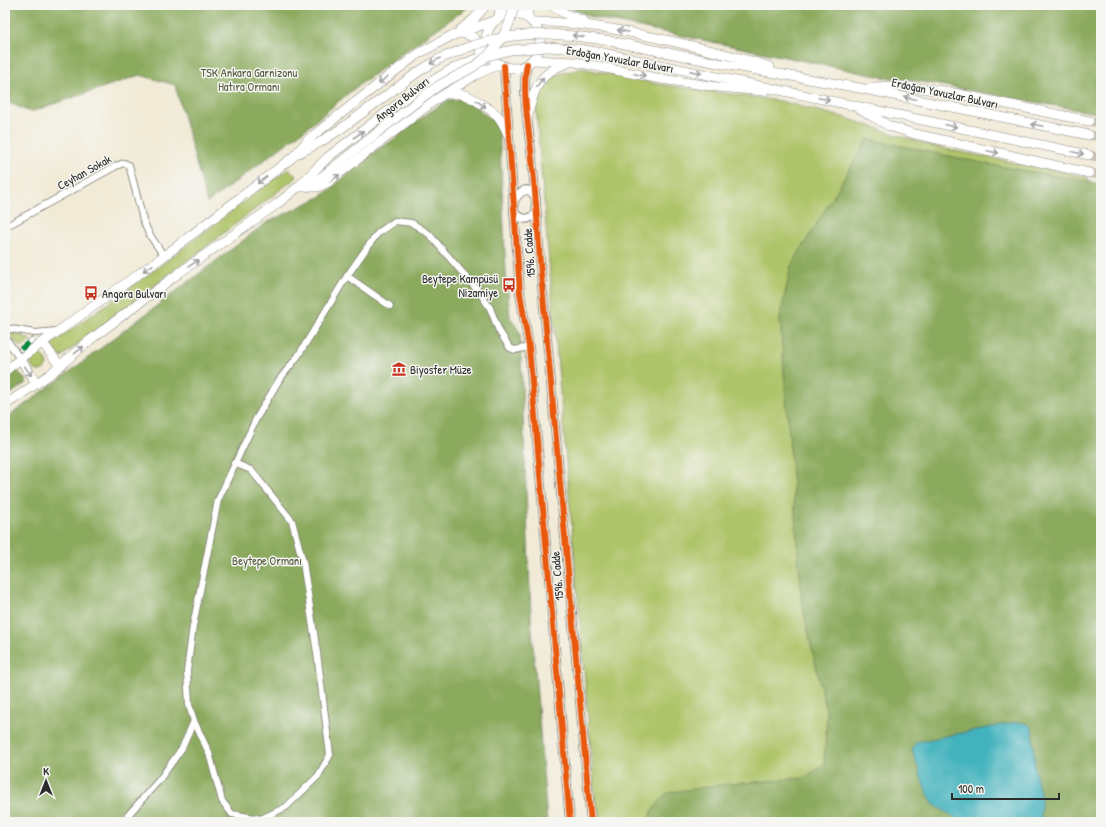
<svg xmlns="http://www.w3.org/2000/svg" width="1106" height="827" viewBox="0 0 1106 827" font-family="'Patrick Hand',sans-serif">
  <style>
    .green { fill: #afc469; stroke: #6d784a }
    .forest { fill: #8baa5d; stroke: #5b6a44 }
    .water { fill: #43b2bd; stroke: #376e74 }
    .lines { fill: none; stroke-linecap: round; stroke-linejoin: round }
    .primary-tunnel { stroke: #c9c4b4; stroke-width: 9; stroke-dasharray: 9 4.5; stroke-linecap: butt }
    .pedestrian-casing { stroke: #8e8a80; stroke-width: 6 }
    .minor-casing { stroke: #8e8a80; stroke-width: 8 }
    .secondary-casing { stroke: #8e8a80; stroke-width: 10 }
    .primary-casing { stroke: #8e8a80; stroke-width: 10 }
    .pedestrian { stroke: #fff; stroke-width: 4.5 }
    .minor { stroke: #fff; stroke-width: 6 }
    .secondary { stroke: #fff; stroke-width: 8 }
    .primary { stroke: #fff; stroke-width: 9 }
    .primary-bridge-casing { stroke: #8e8a80; stroke-width: 10; stroke-linecap: butt }
    .primary-bridge { stroke: #fff; stroke-width: 9 }
    .quiet { stroke: #00873e; stroke-width: 5; stroke-dasharray: 10 5; stroke-linecap: butt }
    .cycleway-casing { stroke: #f6f6f2; stroke-width: 8 }
    .cycleway { stroke: #e8590c; stroke-width: 6 }
    .oneway { stroke: #a0a0a0 }
    .labels { text-anchor: middle; dominant-baseline: central; stroke-width: 3; stroke-linejoin: round; paint-order: stroke }
    .street-label { font-size: 12px; fill: #2b2b2b; stroke: #f6f6f2 }
    .park-label { font-size: 12px; fill: #53593e; stroke: #f6f6f2 }
    .poi-label { font-size: 12px; fill: #2b2b2b; stroke: #f6f6f2; text-anchor: start }
  </style>
  <rect width="100%" height="100%" fill="#f6f6f2"/>
  <filter id="ink" filterUnits="userSpaceOnUse"><feTurbulence type="fractalNoise" baseFrequency=".025" numOctaves="2"/><feDisplacementMap in="SourceGraphic" scale="8" xChannelSelector="R" yChannelSelector="G"/><feConvolveMatrix kernelMatrix="1 2 1 2 8 2 1 2 1" color-interpolation-filters="sRGB"/></filter>
  <filter id="wash" filterUnits="userSpaceOnUse"><feTurbulence type="fractalNoise" baseFrequency=".012" numOctaves="4" result="noise"/><feDisplacementMap in="SourceGraphic" scale="16" xChannelSelector="R" yChannelSelector="G"/><feGaussianBlur stdDeviation="0.9" result="paint"/><feColorMatrix in="noise" values="0 0 0 0 0 0 0 0 0 0 0 0 0 0 0 0 0 1.4 0 .05"/><feComposite in="paint" operator="in"/></filter>
  <g filter="url(#wash)">
    <rect width="100%" height="100%" fill="#f1ead6"/>
    <g class="green">
      <path d="M581,68L658,84L780,101L846,118L900,136L936,147L1087,177L1089,182L1101,822H597L536,110C537,96 544,79 559,74C566,71 574,72 581,68Z"/>
      <polygon points="289,169 297,177 61,357 51,344 156,269 267,184"/>
      <polygon points="6,331 21,335 31,340 21,348"/>
      <circle cx="39" cy="363" r="8"/>
    </g>
    <g class="forest">
      <polygon points="5,5 471,5 404,52 351,91 307,128 207,203 175,85 140,75 30,112 5,101"/>
      <polygon points="564,5 1101,5 1101,114 912,80 882,77 591,17"/>
      <polygon points="460,99 475,106 499,126 506,273 510,317 520,333 531,618 547,822 5,822 5,419 76,367 266,223 322,196 375,151 390,142 428,113 448,100"/>
      <polygon points="868,139 992,165 1101,184 1101,822 648,822 652,811 667,793 718,785 804,778 824,764 827,714 802,606 780,318 791,266"/>
      <polygon points="16,369 27,382 5,398 5,379"/>
    </g>
    <path class="water" d="M1017,722C1025,723 1031,723 1033,732L1035,771L1041,797V822H962L933,804L924,786L912,750L916,742Z"/>
  </g>
  <g filter="url(#ink)">
    <g class="lines">
      <g class="primary-tunnel">
        <polyline points="1089,121 1101,123"/>
        <polyline points="1089,135 1101,137"/>
        <polyline points="1089,155 1101,158"/>
        <polyline points="1089,173 1101,175"/>
      </g>
      <defs>
        <polyline id="pedestrian" points="21,349 32,340"/>
        <g id="minor">
          <polyline points="5,227 116,166 124,163 129,165 143,220 149,234 164,256"/>
          <polyline points="347,276 390,306"/>
          <polyline points="5,328 35,333 57,331"/>
          <polyline points="5,337 20,359"/>
          <polyline points="234,463 251,470 292,521 303,562 317,653 330,755 318,776 286,807 261,819 232,814 222,801 209,753 194,721 189,705 187,671 193,626 218,500 256,419 279,380 298,356 347,276 368,246 378,233 395,221 412,223 429,234 480,293 490,308 499,331 510,348 515,350 529,347"/>
          <polyline points="122,822 160,779 182,748 194,721"/>
        </g>
        <g id="secondary">
          <path d="M527,64C522,88 528,125 531,150C535,188 538,225 540,263L591,822"/>
          <polyline points="504,66 520,293 529,347 570,822"/>
          <path d="M513,202C520,191 528,184 536,198"/>
          <path d="M514,214C525,220 527,221 537,213"/>
        </g>
        <g id="primary">
          <polyline points="526,5 529,19"/>
          <polyline points="550,5 566,14 584,21"/>
          <circle cx="513" cy="41" r="27"/>
          <polyline points="499,18 500,5"/>
          <path d="M533,22C584,21 634,33 684,44C713,51 742,58 770,67"/>
          <polyline points="460,30 474,19 486,5"/>
          <path d="M461,33C466,34 473,36 476,40C481,46 483,59 482,66"/>
          <polyline points="549,34 574,36 605,40 723,64 854,87 1089,135"/>
          <polyline points="548,47 578,49 603,53 1089,155"/>
          <polyline points="532,60 575,62 661,79 718,87 764,91"/>
          <polyline points="872,87 901,86 944,91 1089,121"/>
          <path d="M448,94C463,91 474,99 486,107C490,110 494,112 497,115C502,120 505,128 508,134"/>
          <polyline points="858,108 889,126 915,134 1089,173"/>
          <path d="M527,119C533,91 538,72 568,63"/>
          <polyline points="299,153 319,143 342,128 418,72 439,59 471,46"/>
          <polyline points="303,185 320,178 377,133"/>
          <polyline points="298,187 318,187 327,183 435,100 477,74 500,64"/>
          <polyline points="42,342 60,366"/>
          <polyline points="20,359 37,383"/>
          <polyline points="5,371 29,352 164,256 293,157 310,138 390,75 418,54 451,36 496,20"/>
          <polyline points="5,405 49,375 90,340 179,273 277,204 298,187 328,157 408,96 450,70 475,59"/>
        </g>
      </defs>
      <use href="#pedestrian" class="pedestrian-casing"/>
      <use href="#minor" class="minor-casing"/>
      <use href="#secondary" class="secondary-casing"/>
      <use href="#primary" class="primary-casing"/>
      <use href="#pedestrian" class="pedestrian"/>
      <use href="#minor" class="minor"/>
      <use href="#secondary" class="secondary"/>
      <use href="#primary" class="primary"/>
      <defs>
        <g id="primary-bridge">
          <path d="M471,46C500,37 519,34 549,34"/>
          <polyline points="488,56 511,50 548,47"/>
          <path d="M377,133C397,117 417,101 438,86C449,79 462,74 473,67C495,53 510,31 514,5"/>
        </g>
      </defs>
      <use href="#primary-bridge" class="primary-bridge-casing"/>
      <use href="#primary-bridge" class="primary-bridge"/>
      <polyline class="quiet" points="21,349 32,340"/>
      <defs>
        <g id="cycleway">
          <path d="M527,64C522,88 528,125 531,150C535,188 538,225 540,263L591,822"/>
          <polyline points="504,66 520,293 529,347 570,822"/>
        </g>
      </defs>
      <use href="#cycleway" class="cycleway-casing"/>
      <use href="#cycleway" class="cycleway"/>
    </g>
    <defs><path id="oneway-shaft" d="M-6 0H5M1.5-3L5.5 0L1.5 3" fill="none" stroke-width="1.6" stroke-linecap="round" stroke-linejoin="round"/></defs>
    <g class="oneway">
      <use href="#oneway-shaft" transform="translate(623 31) rotate(-170)"/>
      <use href="#oneway-shaft" transform="translate(578 36) rotate(-172)"/>
      <use href="#oneway-shaft" transform="translate(435 61) rotate(151)"/>
      <use href="#oneway-shaft" transform="translate(696 72) rotate(11)"/>
      <use href="#oneway-shaft" transform="translate(640 75) rotate(12)"/>
      <use href="#oneway-shaft" transform="translate(383 80) rotate(142)"/>
      <use href="#oneway-shaft" transform="translate(540 82) rotate(-54)"/>
      <use href="#oneway-shaft" transform="translate(910 98) rotate(-168)"/>
      <use href="#oneway-shaft" transform="translate(824 99) rotate(12)"/>
      <use href="#oneway-shaft" transform="translate(481 104) rotate(36)"/>
      <use href="#oneway-shaft" transform="translate(1037 125) rotate(-168)"/>
      <use href="#oneway-shaft" transform="translate(951 126) rotate(12)"/>
      <use href="#oneway-shaft" transform="translate(359 134) rotate(-37)"/>
      <use href="#oneway-shaft" transform="translate(993 152) rotate(12)"/>
      <use href="#oneway-shaft" transform="translate(1078 153) rotate(12)"/>
      <use href="#oneway-shaft" transform="translate(335 178) rotate(-36)"/>
      <use href="#oneway-shaft" transform="translate(262 180) rotate(143)"/>
      <use href="#oneway-shaft" transform="translate(194 263) rotate(-35)"/>
      <use href="#oneway-shaft" transform="translate(148 268) rotate(145)"/>
      <use href="#oneway-shaft" transform="translate(79 350) rotate(-40)"/>
      <use href="#oneway-shaft" transform="translate(28 371) rotate(55)"/>
    </g>
  </g>
  <defs>
    <symbol id="bus-bare" viewBox="-9 -9 18 18"><path d="M-5-6H5V4H4V6H2V4H-2V6H-4V4H-5ZM-3.5-4V0h7V-4ZM-3.5 1.2v1.5H-2V1.2ZM2 1.2v1.5H3.5V1.2Z" fill="#c8321e" stroke="#f6f6f2" stroke-width="2.5" paint-order="stroke"/></symbol>
    <symbol id="museum-bare" viewBox="-9 -9 18 18"><path d="M0-6L6-3V-2H-6V-3ZM-5-1h2V3h-2ZM-1-1h2V3h-2ZM3-1h2V3H3ZM-6 4H6V6H-6Z" fill="#c8321e" stroke="#f6f6f2" stroke-width="2.5" paint-order="stroke"/></symbol>
  </defs>
  <g fill-rule="evenodd">
    <use href="#bus-bare" x="499" y="275" width="20" height="20"/>
    <use href="#bus-bare" x="81" y="283" width="20" height="20"/>
    <use href="#museum-bare" x="389" y="359" width="20" height="20"/>
  </g>
  <g class="labels">
    <g class="street-label">
      <text transform="translate(620 59) rotate(10)">Erdoğan Yavuzlar Bulvarı</text>
      <text transform="translate(945 93) rotate(12)">Erdoğan Yavuzlar Bulvarı</text>
      <text transform="translate(402 99) rotate(-38)">Angora Bulvarı</text>
      <text transform="translate(84 172) rotate(-29)">Ceyhan Sokak</text>
      <text transform="translate(529 253) rotate(-94)">1596. Cadde</text>
      <text transform="translate(557 576) rotate(-95)">1596. Cadde</text>
    </g>
    <g class="park-label">
      <text x="249" y="72">TSK Ankara Garnizonu<tspan x="249" dy="14">Hatıra Ormanı</tspan></text>
      <text x="267" y="560">Beytepe Ormanı</text>
    </g>
    <g class="poi-label">
      <text x="498" y="278" text-anchor="end">Beytepe Kampüsü<tspan x="498" dy="14">Nizamiye</tspan></text>
      <text x="102" y="293">Angora Bulvarı</text>
      <text x="410" y="369">Biyosfer Müze</text>
    </g>
  </g>
  <rect width="1106" height="827" fill="none" stroke="#f6f6f2" stroke-width="20"/>
  <g transform="translate(46 781)" stroke="#f6f6f2" stroke-width="3" paint-order="stroke">
  <path d="M0-3L7 15L0 10L-7 15Z" fill="#2b2b2b"/>
  <text y="-6" font-size="11" font-weight="bold" text-anchor="middle" fill="#2b2b2b">K</text>
  </g>
  <path d="M952 793v6h107v-6" fill="none" stroke="#2b2b2b" stroke-width="2"/>
  <text x="958" y="793" font-size="12" fill="#2b2b2b" stroke="#f6f6f2" stroke-width="3" paint-order="stroke">100 m</text>
</svg>
